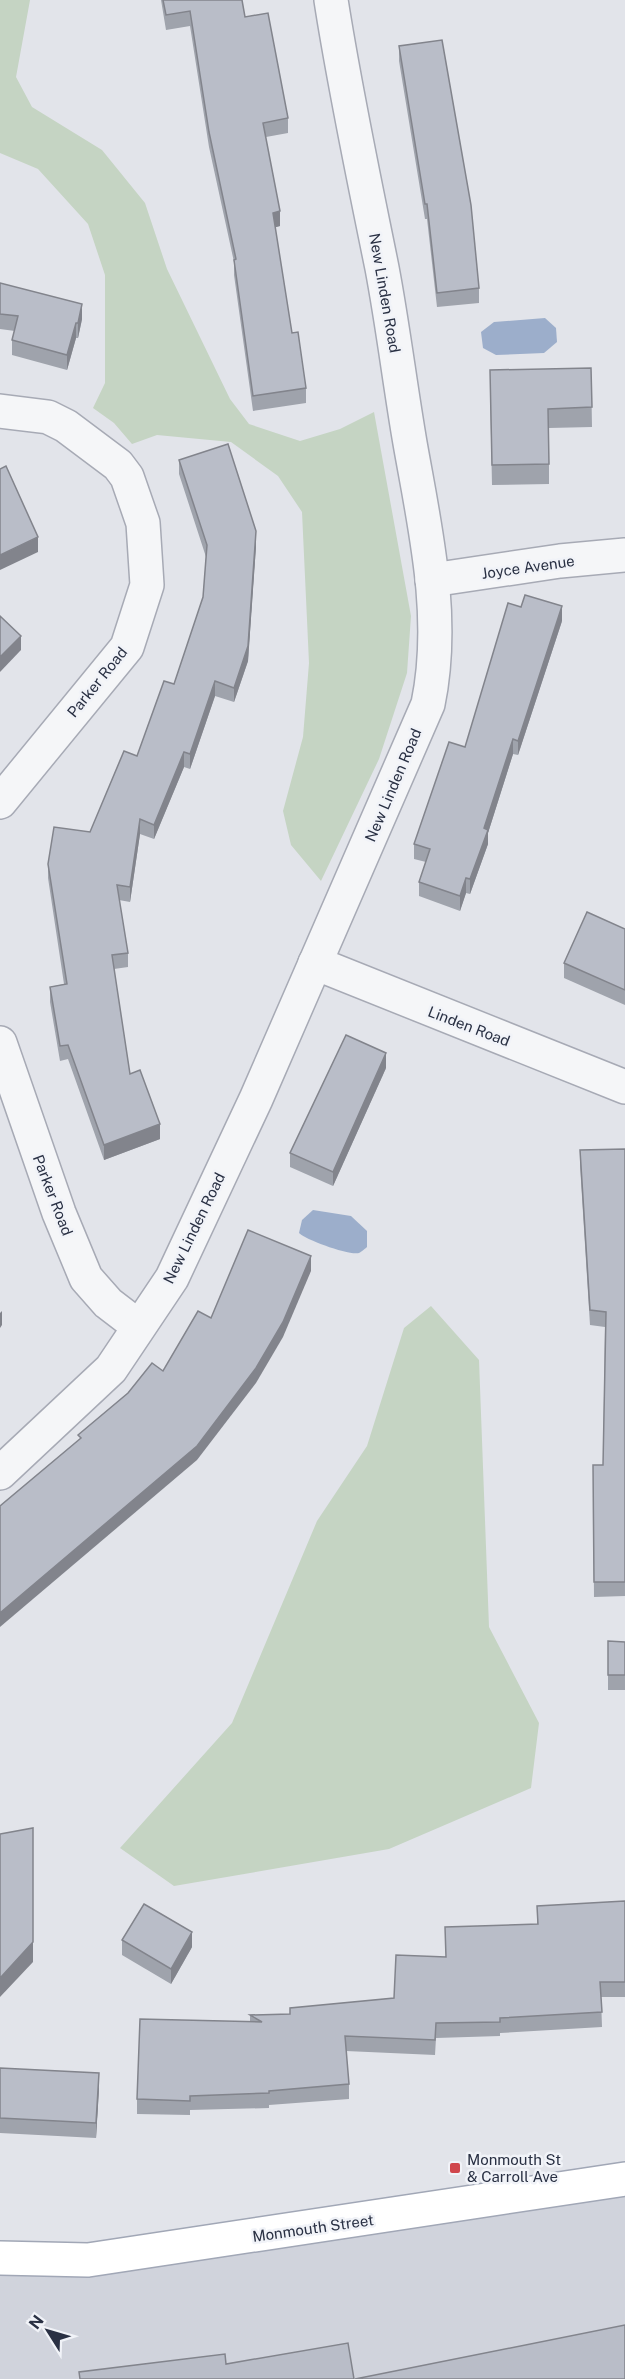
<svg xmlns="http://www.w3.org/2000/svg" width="625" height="2379" viewBox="0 0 625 2379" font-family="'Public Sans',sans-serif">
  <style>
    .built { fill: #d0d3dc }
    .green { fill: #c5d4c3 }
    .water { fill: #9caecb }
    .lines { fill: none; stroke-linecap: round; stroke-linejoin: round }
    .minor-casing { stroke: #a7aab5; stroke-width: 36 }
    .primary-casing { stroke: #a1a7b6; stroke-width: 36 }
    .minor { stroke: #f5f6f8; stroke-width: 33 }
    .primary { stroke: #fff; stroke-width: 33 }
    .wall { fill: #9fa3ac }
    .shaded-wall { fill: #82848c }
    .building { fill: #b9bdc8; stroke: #82848c; stroke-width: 1.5 }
    .poi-dot { fill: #d0464c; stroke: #f1f3f8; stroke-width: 2 }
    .labels { text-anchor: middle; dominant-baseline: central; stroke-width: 5; stroke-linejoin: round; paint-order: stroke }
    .street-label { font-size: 15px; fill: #293043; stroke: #f1f3f8 }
    .poi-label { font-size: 15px; fill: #293043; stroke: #f1f3f8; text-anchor: start }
  </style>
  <rect width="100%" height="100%" fill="#e2e4ea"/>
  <polygon class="built" points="625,2179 625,2379 0,2379 0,2258"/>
  <g class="green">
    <polygon points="0,0 30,0 16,77 32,107 102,150 145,203 167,269 230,399 249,424 300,441 340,429 374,412 411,616 407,673 379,759 321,881 291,845 283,811 303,737 309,663 302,512 278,476 231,442 157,435 132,444 114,423 93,408 105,383 105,275 88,224 38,169 0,153"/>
    <polygon points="431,1306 479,1360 489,1627 539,1723 531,1788 389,1849 174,1886 120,1848 232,1723 317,1521 367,1446 404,1328"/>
  </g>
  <g class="water">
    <polygon points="545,318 556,328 557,342 544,353 496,355 483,348 481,332 494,322"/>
    <path d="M313,1210L351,1216L367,1231V1247C366,1248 361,1252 359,1253C350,1256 306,1240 299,1233L302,1220Z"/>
  </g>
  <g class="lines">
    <defs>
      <g id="minor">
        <polyline points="0,411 48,417 66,426 118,465 127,477 143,523 147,585 127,647 0,802"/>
        <polyline points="432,580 560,561 625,555"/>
        <polyline points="315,963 625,1087"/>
        <polyline points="0,1043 59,1213 86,1278 108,1303 138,1326"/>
        <path d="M0,1473L111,1369L172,1278L256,1099L428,704C446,617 425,528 410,443C400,385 393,326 382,268C364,179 345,90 331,0"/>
      </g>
      <polyline id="primary" points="0,2258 88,2260 625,2179"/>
    </defs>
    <use href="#minor" class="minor-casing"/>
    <use href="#primary" class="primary-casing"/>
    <use href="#minor" class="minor"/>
    <use href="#primary" class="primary"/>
  </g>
  <g class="wall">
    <polygon points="161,0 242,0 245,17 288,118 288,133 266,137 280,226 275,227 292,333 306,388 306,403 253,411 234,275 234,262 209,147 190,26 166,30"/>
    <polygon points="399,46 479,288 479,303 437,307 427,219 425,219 399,61"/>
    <polygon points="0,283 82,319 78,338 76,338 67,370 12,355 12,340 15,331 0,329"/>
    <polygon points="591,368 592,427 549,428 549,484 492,485 490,390"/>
    <polygon points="179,460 256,546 248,661 234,702 215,696 190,769 184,767 154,839 140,834 130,902 119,900 128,953 128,967 114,969 130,1074 160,1139 104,1160 68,1059 60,1061 50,1002 50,987 64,984 48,878 48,864 90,832 137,756 174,684 203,597 206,557 179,474"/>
    <polygon points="562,621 518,755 513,754 488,833 488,844 470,894 466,893 460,911 419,896 419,882 426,862 414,859 414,844 465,747"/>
    <polygon points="625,929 625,1005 564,978 564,963"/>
    <polygon points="386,1068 333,1186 290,1167 290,1153"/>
    <polygon points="625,1149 625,1596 594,1597 593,1465 603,1465 605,1327 590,1325 580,1165 580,1150"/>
    <polygon points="608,1641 625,1642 625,1690 608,1690"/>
    <polygon points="625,1901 625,1997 601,1997 602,2027 500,2033 500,2036 436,2038 435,2055 346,2051 349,2084 349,2099 269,2105 269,2108 190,2110 190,2115 137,2114 137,2099 250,2022 250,2015 290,2014 290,2008 394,1998 446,1957 537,1924 537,1906"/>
    <polygon points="122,1940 192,1947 171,1984 122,1955"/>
    <polygon points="0,2068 99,2088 96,2138 0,2133"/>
  </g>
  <g class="shaded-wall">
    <polygon points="280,211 280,226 273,228 273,213"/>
    <polygon points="82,304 82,319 78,338 78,323"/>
    <polygon points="76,323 76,338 67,370 67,355"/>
    <polygon points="256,531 256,546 248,661 234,702 234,688"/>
    <polygon points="38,537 38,552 0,570 0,555"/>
    <polygon points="562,606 562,621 518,755 518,741"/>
    <polygon points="21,636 21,650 0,672 0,657"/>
    <polygon points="215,681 215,696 190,769 190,754"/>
    <polygon points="513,739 513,754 488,833 488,844 470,894 470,879 484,828"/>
    <polygon points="184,752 184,767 154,839 154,825"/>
    <polygon points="140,819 140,834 130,902 130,887"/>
    <polygon points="466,878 466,893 460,911 460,896"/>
    <polygon points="386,1053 386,1068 333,1186 333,1172"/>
    <polygon points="160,1124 160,1139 104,1160 104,1145"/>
    <polygon points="311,1256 311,1271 283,1337 256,1383 197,1460 0,1627 0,1613"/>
    <polygon points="2,1311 2,1325 0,1328 0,1313"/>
    <polygon points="33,1848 33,1962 0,1997 0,1978"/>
    <polygon points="192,1932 192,1947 171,1984 171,1969"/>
    <polygon points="99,2073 99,2088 96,2138 96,2123"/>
  </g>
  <g class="building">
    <polygon points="163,0 242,0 245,17 268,13 288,118 263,123 280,211 273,213 292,333 298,332 306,388 253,396 234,260 236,259 209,132 190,11 166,15"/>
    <polygon points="442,40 471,205 479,288 437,293 427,204 425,204 399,46"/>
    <polygon points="0,283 82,304 78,323 76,323 67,355 12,340 18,316 0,314"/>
    <polygon points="591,368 592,407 548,409 549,464 492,465 490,370"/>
    <polygon points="228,444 256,531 248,646 234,688 215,681 190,754 184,752 154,825 140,819 130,887 117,885 128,953 112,955 130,1074 140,1070 160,1124 104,1145 68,1045 60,1046 50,987 67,984 48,864 54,827 90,832 124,751 137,756 164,681 174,684 203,597 207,545 179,460"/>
    <polygon points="6,466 38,537 0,555 0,469"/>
    <polygon points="525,595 562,606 518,741 513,739 484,828 488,830 470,879 466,878 460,896 419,882 430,849 414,844 449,742 465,747 508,603 521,607"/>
    <polygon points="0,616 21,636 0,657"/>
    <polygon points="587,912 625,929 625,990 564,963"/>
    <polygon points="346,1035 386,1053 333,1172 290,1153"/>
    <polygon points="625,1149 625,1582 594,1582 593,1465 603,1465 606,1312 590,1310 580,1150"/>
    <polygon points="248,1230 311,1256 283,1322 256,1368 197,1446 0,1613 0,1506 81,1438 78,1435 128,1393 152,1363 163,1371 198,1311 211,1318"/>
    <polygon points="608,1641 625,1642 625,1675 608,1675"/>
    <polygon points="33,1828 33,1942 0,1978 0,1834"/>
    <polygon points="625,1901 625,1982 600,1982 602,2012 500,2018 500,2022 436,2023 435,2040 345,2036 349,2084 269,2091 269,2093 190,2096 190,2101 137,2099 140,2019 262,2022 250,2015 290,2014 290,2008 394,1998 396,1955 446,1957 445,1927 538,1924 537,1906"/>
    <polygon points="144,1904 192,1932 171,1969 122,1940"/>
    <polygon points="0,2068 99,2073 96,2123 0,2118"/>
    <polygon points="625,2325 625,2379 355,2379"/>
    <polygon points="348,2343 354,2379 80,2379 79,2372 225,2354 226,2364"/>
  </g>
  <rect class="poi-dot" x="449" y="2162" width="12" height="12" rx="3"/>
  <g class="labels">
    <g class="street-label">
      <text transform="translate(385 293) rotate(80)">New Linden Road</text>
      <text transform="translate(528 567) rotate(-8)">Joyce Avenue</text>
      <text transform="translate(97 682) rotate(-51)">Parker Road</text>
      <text transform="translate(393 785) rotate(-67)">New Linden Road</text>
      <text transform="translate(469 1026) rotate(21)">Linden Road</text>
      <text transform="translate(53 1195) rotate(69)">Parker Road</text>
      <text transform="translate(194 1228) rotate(-64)">New Linden Road</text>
      <text transform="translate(313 2228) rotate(-8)">Monmouth Street</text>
    </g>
    <g class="poi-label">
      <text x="467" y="2159">Monmouth St<tspan x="467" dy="17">&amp; Carroll Ave</tspan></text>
    </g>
  </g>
  <g transform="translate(48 2331) rotate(307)" stroke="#f1f3f8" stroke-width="4.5" paint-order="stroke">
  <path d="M0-4.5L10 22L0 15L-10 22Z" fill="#293043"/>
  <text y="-9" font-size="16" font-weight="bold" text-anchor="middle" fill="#293043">N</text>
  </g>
</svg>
